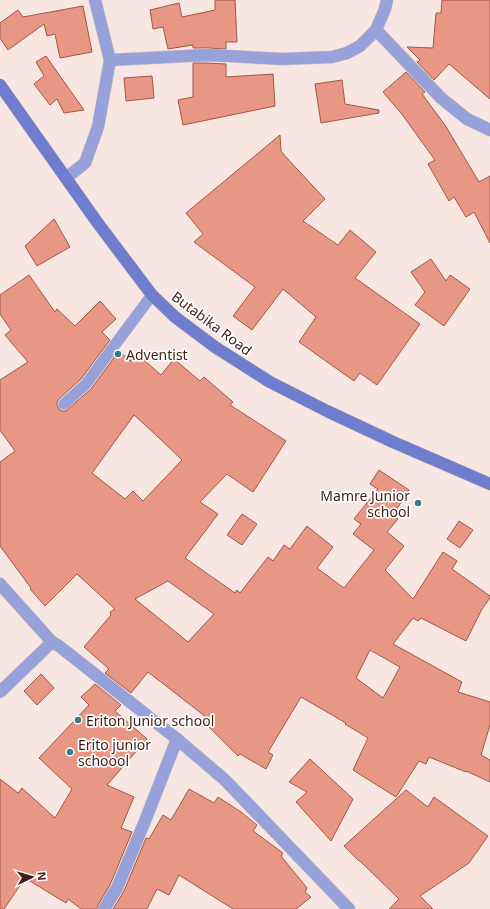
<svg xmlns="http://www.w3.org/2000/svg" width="490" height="909" viewBox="0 0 490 909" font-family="'Noto Sans',sans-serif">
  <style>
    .building { fill: #e79783; stroke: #a25846; fill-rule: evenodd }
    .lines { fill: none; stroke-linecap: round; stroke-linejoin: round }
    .lane-casing { stroke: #d7c2bd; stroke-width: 12 }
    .street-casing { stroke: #d7c2bd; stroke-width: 13 }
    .secondary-casing { stroke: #d7c2bd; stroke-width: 13 }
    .lane { stroke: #96a2d9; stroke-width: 11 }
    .street { stroke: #96a2d9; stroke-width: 12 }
    .secondary { stroke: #6e7dcd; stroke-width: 12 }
    .poi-dot { fill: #377c8b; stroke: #fff; stroke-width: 1.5 }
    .labels { text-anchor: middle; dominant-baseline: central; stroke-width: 3.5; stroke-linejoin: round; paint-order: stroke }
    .street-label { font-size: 14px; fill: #3e1e17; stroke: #fff }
    .poi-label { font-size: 14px; fill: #3e1e17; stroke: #fff; text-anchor: start }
  </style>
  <rect width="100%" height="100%" fill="#f8e6e2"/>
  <g class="building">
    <polygon points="215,0 235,0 237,42 226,42 226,49 207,48 193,48 193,45 168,49 163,27 153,29 150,10 179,3 182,17 215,10"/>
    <polygon points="442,0 490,0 490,99 449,64 434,80 417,62 420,60 407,47 433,48 436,13 441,13"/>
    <polygon points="83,6 92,52 60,58 55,34 47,36 44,24 8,50 0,38 0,23 18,10 23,17"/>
    <polygon points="46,56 55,69 84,110 64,113 57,99 50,105 34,84 44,76 36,62"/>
    <polygon points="193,63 207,63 226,64 226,77 273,74 275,106 183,125 178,100 193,97"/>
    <polygon points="406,72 425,92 422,94 445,125 479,182 490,176 490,243 474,212 466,217 454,197 449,201 428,164 435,160 401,113 383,92"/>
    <polygon points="152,76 154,98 126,101 124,78"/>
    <polygon points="342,80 345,104 379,110 379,113 321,123 315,84"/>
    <polygon points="280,135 281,151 285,156 325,199 303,221 338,245 350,230 376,252 355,278 420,324 377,385 360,373 354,381 299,342 316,317 283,289 252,330 233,316 255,287 194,242 203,234 186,213"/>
    <polygon points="54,219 70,247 37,266 25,246"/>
    <polygon points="431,259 446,281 450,275 470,289 444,326 415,305 425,292 411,272"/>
    <path d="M29,275L55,312L57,309L75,326L100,301L116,319L102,332L110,340L81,379L59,399L57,402V405L59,409L62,411H66L68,409L91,389L119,351L130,361L136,353L161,375L174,359L200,381L204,377L233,402L230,405L286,441L253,492L227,474L200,502L218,514L185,558L235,593L237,590L240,593L268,557L273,561L284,545L290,549L307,526L333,547L317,568L344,588L374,550L353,534L361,524L354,519L378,489L370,484L379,470L409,490L393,515L398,519L387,532L404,546L385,570L413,599L443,552L457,561L452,569L490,596V598L482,609L466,641L421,618L418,621L413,618L393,644L462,682L458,692L490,702V725L481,755L490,760V782L466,771V772L429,757L426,764L419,761L396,797L353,770L368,738L345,724L346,723L301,697L268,752L273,755L266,769L240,754L238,756L203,721L206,717L148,672L131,693L105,673L109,669L84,647L111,615L110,612L115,609L77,574L45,606L30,589L31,588L0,546V462L15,451L0,430V380L28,362L5,335L11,330L0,314V295ZM134,415L156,435L182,460L143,501L133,491L125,499L92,473ZM168,581L214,614L188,642L135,599ZM370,650L400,667L383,698L356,678Z"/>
    <polygon points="242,514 257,524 242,545 227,535"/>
    <polygon points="459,521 473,530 460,548 447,539"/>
    <polygon points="41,674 54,688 37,705 24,691"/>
    <polygon points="95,684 121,705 115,711 147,739 107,785 134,797 121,828 132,832 110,885 98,905 97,909 81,909 68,899 66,903 25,878 4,909 0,909 0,779 18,793 22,788 55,818 72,789 39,758 89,705 81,697"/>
    <polygon points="310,759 353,799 331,841 296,802 307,792 289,782"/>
    <polygon points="189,789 214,803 218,797 241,812 257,825 253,831 283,853 281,856 307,888 305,892 311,897 296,909 233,909 179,875 169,895 157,889 147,909 113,909 124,891 146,838 149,839 163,815 171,820"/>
    <polygon points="406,790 428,807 434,797 488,836 469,863 420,896 433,909 389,909 399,899 360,861 359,861 344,846"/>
  </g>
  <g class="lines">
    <defs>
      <polyline id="lane" points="64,404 86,384 120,338 152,295"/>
      <g id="street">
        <polyline points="376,30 385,9 387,0"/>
        <polyline points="110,60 207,55 282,59 332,57 347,53 360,46 376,30 441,98 467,119 490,130"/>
        <polyline points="66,178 85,163 98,127 110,60 95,0"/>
        <polyline points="0,584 52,642 59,646 177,739 225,780 349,909"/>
        <polyline points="0,692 52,642"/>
        <polyline points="104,909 117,888 145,821 177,739"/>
      </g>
      <polyline id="secondary" points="0,85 97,222 152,295 175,317 215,347 270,382 327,411 393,442 490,484"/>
    </defs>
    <use href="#lane" class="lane-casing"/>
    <use href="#street" class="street-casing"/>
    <use href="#secondary" class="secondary-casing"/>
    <use href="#lane" class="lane"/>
    <use href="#street" class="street"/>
    <use href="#secondary" class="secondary"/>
  </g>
  <g class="poi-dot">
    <circle cx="118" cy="354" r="4"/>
    <circle cx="418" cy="503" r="4"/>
    <circle cx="78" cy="720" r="4"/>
    <circle cx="70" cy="752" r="4"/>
  </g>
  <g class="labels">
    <g class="street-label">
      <text transform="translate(212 323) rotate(37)">Butabika Road</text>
    </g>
    <g class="poi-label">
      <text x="126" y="354">Adventist</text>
      <text x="410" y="495" text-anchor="end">Mamre Junior<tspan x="410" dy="16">school</tspan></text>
      <text x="86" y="720">Eriton Junior school</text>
      <text x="78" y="744">Erito junior<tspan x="78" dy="16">schoool</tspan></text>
    </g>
  </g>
  <g transform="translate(32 877) rotate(85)" stroke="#ffffff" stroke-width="3" paint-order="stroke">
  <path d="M0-3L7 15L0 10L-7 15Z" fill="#3e1e17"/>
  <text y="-6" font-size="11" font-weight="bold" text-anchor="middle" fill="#3e1e17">N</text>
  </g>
</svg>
